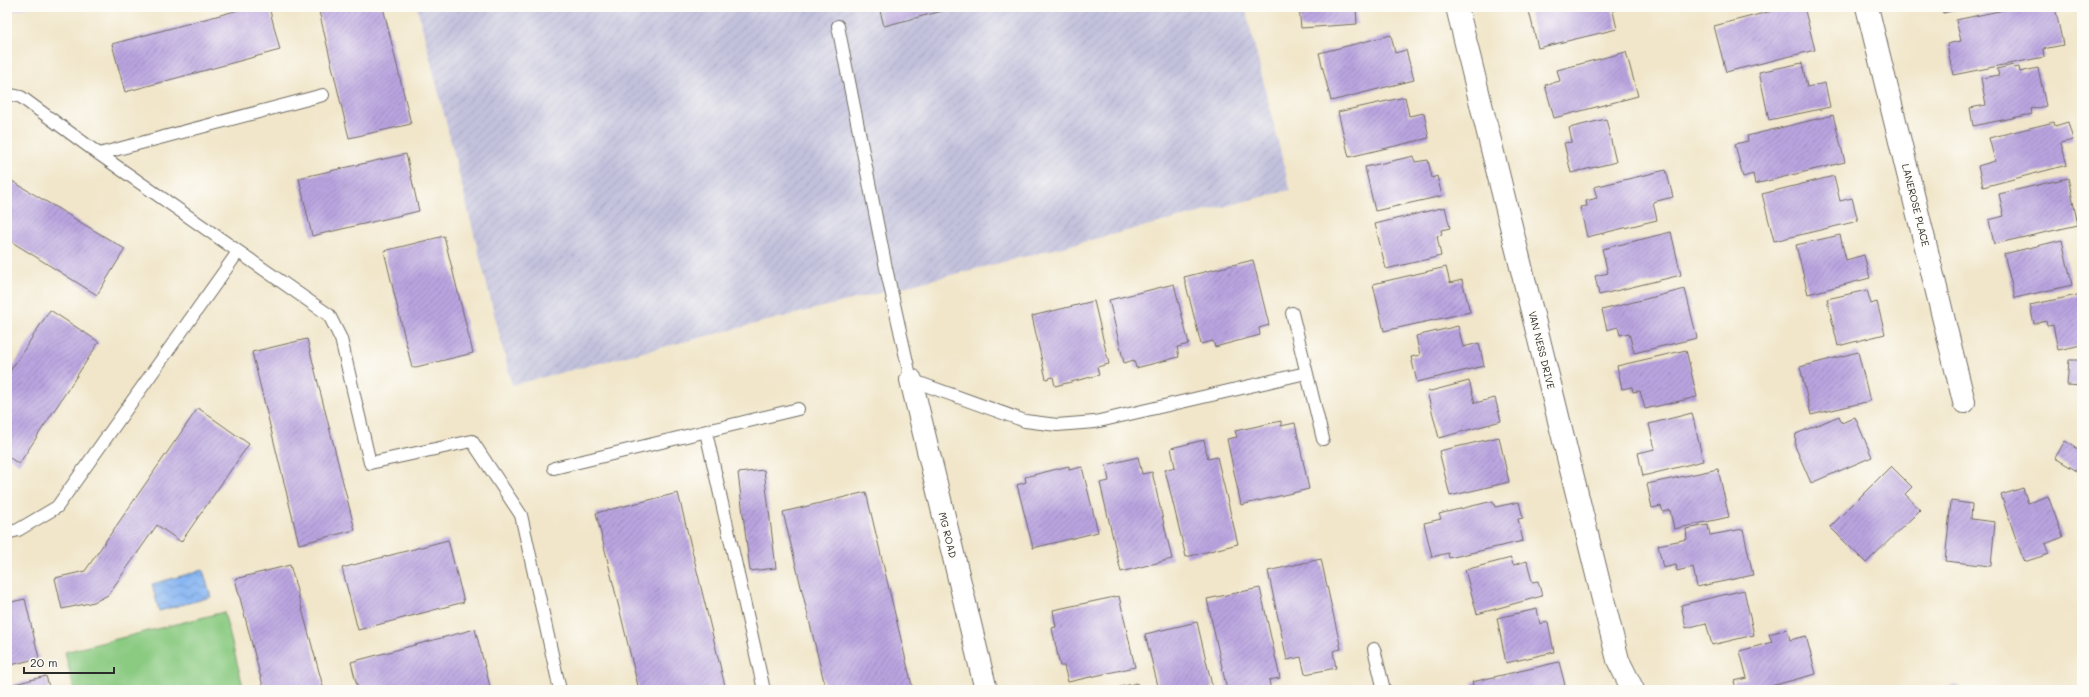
<svg xmlns="http://www.w3.org/2000/svg" width="2089" height="697" viewBox="0 0 2089 697" font-family="Mali,sans-serif">
  <style>
    .built { fill: #ddd5f6 }
    .industrial { fill: url(#industrial-furrows) }
    .grass { fill: #8aca81; stroke: #5a7a56 }
    .water { fill: url(#water-waves); stroke: #5a708e }
    .building { fill: url(#building-hatch) }
    .lines { fill: none; stroke-linecap: round; stroke-linejoin: round }
    .lane-casing { stroke: #706c63; stroke-width: 14 }
    .street-casing { stroke: #706c63; stroke-width: 24 }
    .lane { stroke: #fff; stroke-width: 12 }
    .street { stroke: #fff; stroke-width: 22 }
    .labels { text-anchor: middle; dominant-baseline: central; stroke-width: 4; stroke-linejoin: round; paint-order: stroke }
    .street-label { font-size: 10px; fill: #2b2b2b; stroke: #fdfcf7 }
  </style>
  <defs>
    <pattern id="industrial-furrows" width="10" height="10" patternUnits="userSpaceOnUse"><rect width="10" height="10" fill="#c2c1dc"/><path d="M-1 1l2-2M0 10L10 0M9 11l2-2" fill="none" stroke="#a7a6bd"/></pattern>
    <pattern id="water-waves" width="16" height="10" patternUnits="userSpaceOnUse"><rect width="16" height="10" fill="#88b6f2"/><path d="M0 5q4-4 8 0t8 0" fill="none" stroke="#6f94c4"/></pattern>
    <pattern id="building-hatch" width="6" height="6" patternUnits="userSpaceOnUse"><rect width="6" height="6" fill="#baa4e0"/><path d="M-1 1l2-2M0 6l6-6M5 7l2-2" fill="none" stroke="#9786b6"/></pattern>
  </defs>
  <rect width="100%" height="100%" fill="#fdfcf7"/>
  <filter id="ink" filterUnits="userSpaceOnUse"><feTurbulence type="fractalNoise" baseFrequency=".025" numOctaves="2"/><feDisplacementMap in="SourceGraphic" scale="8" xChannelSelector="R" yChannelSelector="G"/><feConvolveMatrix kernelMatrix="1 2 1 2 8 2 1 2 1" color-interpolation-filters="sRGB"/></filter>
  <filter id="wash" filterUnits="userSpaceOnUse"><feTurbulence type="fractalNoise" baseFrequency=".012" numOctaves="4" result="noise"/><feDisplacementMap in="SourceGraphic" scale="16" xChannelSelector="R" yChannelSelector="G"/><feGaussianBlur stdDeviation="0.9" result="paint"/><feColorMatrix in="noise" values="0 0 0 0 0 0 0 0 0 0 0 0 0 0 0 0 0 1.4 0 .05"/><feComposite in="paint" operator="in"/></filter>
  <g filter="url(#wash)">
    <rect width="100%" height="100%" fill="#f1e6ca"/>
    <polygon class="built" points="7,7 31,7 7,13"/>
    <polygon class="industrial" points="417,7 1245,7 1290,190 512,385"/>
    <polygon class="grass" points="224,612 244,690 74,690 65,652"/>
    <polygon class="water" points="203,570 211,597 159,611 152,584"/>
    <g id="blocks">
      <g class="building">
        <polygon points="250,7 269,7 280,50 125,92 112,44"/>
        <polygon points="318,7 383,7 411,124 349,138"/>
        <polygon points="879,7 953,7 954,8 884,26"/>
        <polygon points="1299,7 1356,7 1357,24 1301,28"/>
        <polygon points="1547,7 1612,7 1617,29 1538,48 1529,11"/>
        <polygon points="1787,7 1804,7 1815,50 1726,72 1714,26"/>
        <polygon points="1941,7 1964,7 1964,8 1943,13"/>
        <polygon points="2018,7 2055,7 2063,45 2043,49 2044,57 1953,75 1947,44 1961,41 1956,20"/>
        <polygon points="1391,35 1395,53 1406,50 1414,80 1331,101 1319,53"/>
        <polygon points="1626,52 1638,96 1554,118 1545,85 1560,81 1557,70"/>
        <polygon points="1802,63 1807,87 1825,83 1830,107 1769,120 1759,72"/>
        <polygon points="2013,65 2014,68 2019,67 2020,72 2038,68 2046,106 2031,109 2032,114 1973,126 1970,108 1986,105 1981,78 1999,75 1997,69"/>
        <polygon points="1405,97 1409,116 1424,113 1429,138 1349,157 1338,112"/>
        <polygon points="1833,115 1845,162 1755,184 1753,174 1743,177 1735,144 1748,141 1747,136"/>
        <polygon points="1606,119 1616,162 1571,173 1564,143 1572,142 1569,128"/>
        <polygon points="2054,122 2055,126 2068,122 2073,140 2061,143 2067,165 1983,187 1978,166 1995,161 1989,138"/>
        <polygon points="406,154 419,211 312,236 299,178"/>
        <polygon points="1414,156 1415,162 1428,160 1432,178 1437,176 1442,196 1375,211 1365,167"/>
        <polygon points="1666,170 1673,197 1653,202 1657,220 1587,237 1580,207 1587,206 1586,201 1597,198 1594,187"/>
        <polygon points="1834,176 1840,201 1852,198 1858,221 1774,241 1762,194"/>
        <polygon points="7,178 125,249 97,295 7,239"/>
        <polygon points="2068,178 2078,225 1994,244 1989,220 2004,216 1999,194"/>
        <polygon points="1445,207 1450,228 1441,230 1442,235 1437,236 1441,256 1386,269 1375,224"/>
        <polygon points="1671,232 1681,275 1599,295 1595,276 1608,273 1602,249"/>
        <polygon points="1840,235 1846,260 1864,255 1870,278 1808,294 1796,245"/>
        <polygon points="444,236 473,353 412,368 384,251"/>
        <polygon points="2062,240 2072,285 2015,298 2004,254"/>
        <polygon points="1253,260 1269,325 1259,328 1260,335 1215,347 1213,341 1201,344 1184,277"/>
        <polygon points="1446,267 1450,283 1462,280 1470,312 1384,331 1373,284"/>
        <polygon points="1174,284 1189,344 1177,347 1179,357 1136,368 1134,360 1124,363 1109,300"/>
        <polygon points="1685,289 1697,338 1634,353 1629,333 1620,335 1618,327 1607,330 1602,310"/>
        <polygon points="1867,290 1871,304 1877,302 1885,334 1838,346 1827,299"/>
        <polygon points="2082,294 2082,345 2058,350 2053,325 2047,326 2046,321 2034,324 2030,305"/>
        <polygon points="1094,301 1109,364 1097,367 1099,375 1055,386 1053,377 1046,379 1032,316"/>
        <polygon points="50,310 99,342 19,464 7,456 7,376"/>
        <polygon points="1458,326 1463,347 1479,343 1484,366 1417,382 1411,357 1420,355 1416,336"/>
        <polygon points="307,339 355,530 299,544 252,352"/>
        <polygon points="1686,350 1697,397 1645,409 1640,391 1633,392 1632,387 1622,389 1617,366"/>
        <polygon points="1858,352 1870,401 1811,415 1800,367"/>
        <polygon points="2069,360 2082,360 2082,386 2067,385"/>
        <polygon points="1469,381 1475,403 1495,398 1501,421 1439,438 1427,392"/>
        <polygon points="198,408 249,444 181,542 157,525 108,595 94,602 62,609 55,578 85,571"/>
        <polygon points="1692,413 1703,461 1643,476 1638,453 1655,449 1649,424"/>
        <polygon points="1839,416 1842,423 1855,417 1872,457 1811,483 1795,446 1796,434"/>
        <polygon points="1281,421 1281,426 1295,423 1309,489 1241,505 1227,439 1237,437 1235,431"/>
        <polygon points="1499,437 1509,482 1450,496 1439,451"/>
        <polygon points="1204,440 1208,459 1217,457 1238,544 1186,557 1165,470 1175,467 1171,448"/>
        <polygon points="2065,441 2078,449 2082,442 2082,474 2055,458"/>
        <polygon points="1138,457 1142,474 1152,472 1172,559 1121,572 1100,483 1109,481 1106,465"/>
        <polygon points="1069,466 1069,470 1082,467 1098,532 1033,548 1017,485 1026,482 1025,477"/>
        <polygon points="1891,466 1912,487 1905,494 1920,510 1866,563 1830,527"/>
        <polygon points="1718,469 1729,517 1674,529 1670,510 1663,512 1661,506 1652,508 1647,484"/>
        <polygon points="764,470 776,568 750,571 738,473"/>
        <polygon points="2023,488 2028,503 2048,496 2063,537 2045,544 2049,554 2024,562 2001,495"/>
        <polygon points="866,492 913,690 826,690 783,512"/>
        <polygon points="678,493 726,690 639,690 596,513"/>
        <polygon points="1493,501 1495,507 1519,502 1523,518 1518,519 1523,541 1449,558 1448,553 1432,557 1424,523 1441,519 1439,514"/>
        <polygon points="1951,501 1972,504 1971,519 1995,522 1991,566 1945,561"/>
        <polygon points="1708,525 1710,535 1743,529 1753,575 1697,587 1693,567 1677,571 1676,565 1663,568 1658,545 1687,539 1686,529"/>
        <polygon points="448,540 464,602 358,630 342,568"/>
        <polygon points="1511,558 1513,565 1527,561 1532,582 1538,581 1542,596 1477,614 1465,570"/>
        <polygon points="1321,559 1341,649 1333,651 1336,668 1305,674 1301,657 1287,660 1268,571"/>
        <polygon points="290,565 324,690 264,690 235,579"/>
        <polygon points="1260,588 1280,678 1269,680 1271,690 1239,690 1238,687 1227,690 1207,599"/>
        <polygon points="1744,590 1754,635 1712,645 1706,623 1686,628 1681,605"/>
        <polygon points="1119,596 1135,667 1068,682 1064,666 1060,666 1052,628 1056,627 1053,610"/>
        <polygon points="25,599 39,658 7,666 7,603"/>
        <polygon points="1537,609 1540,624 1548,622 1554,652 1506,663 1497,618"/>
        <polygon points="1197,622 1213,690 1159,690 1145,634"/>
        <polygon points="475,629 491,690 358,690 351,662"/>
        <polygon points="1787,629 1790,640 1806,636 1816,674 1756,690 1736,690 1734,681 1747,678 1740,651 1772,642 1769,634"/>
        <polygon points="1559,662 1565,685 1552,688 1553,690 1474,690 1472,682"/>
        <polygon points="46,676 50,690 7,690 7,686"/>
        <polygon points="1137,683 1139,690 1111,690 1111,689"/>
        <polygon points="1958,685 1959,690 1938,690 1938,689"/>
      </g>
    </g>
  </g>
  <g filter="url(#ink)">
    <use href="#blocks" fill-opacity="0" stroke="#706c63" stroke-width="1"/>
    <g class="lines">
      <defs>
        <g id="lane">
          <polyline points="838,26 886,268 911,380 1025,421 1057,425 1095,422 1306,373"/>
          <polyline points="7,94 21,97 99,154 329,315 341,339 370,463 472,441 521,515 560,690"/>
          <polyline points="99,154 323,95"/>
          <polyline points="1292,313 1323,439"/>
          <polyline points="706,432 764,690"/>
          <polyline points="554,468 798,409"/>
          <polyline points="7,533 18,530 57,507 238,252"/>
          <polyline points="1374,649 1384,690"/>
        </g>
        <g id="street">
          <polyline points="1457,7 1618,660 1633,690"/>
          <polyline points="1867,7 1964,402"/>
          <polyline points="911,380 986,690"/>
        </g>
      </defs>
      <use href="#lane" class="lane-casing"/>
      <use href="#street" class="street-casing"/>
      <use href="#lane" class="lane"/>
      <use href="#street" class="street"/>
    </g>
  </g>
  <g class="labels">
    <g class="street-label">
      <text transform="translate(1916 205) rotate(76)">LANEROSE PLACE</text>
      <text transform="translate(1542 350) rotate(76)">VAN NESS DRIVE</text>
      <text transform="translate(948 535) rotate(76)">MG ROAD</text>
    </g>
  </g>
  <rect width="2089" height="697" fill="none" stroke="#fdfcf7" stroke-width="24"/>
  <path d="M24 667v6h90v-6" fill="none" stroke="#2b2b2b" stroke-width="2"/>
  <text x="30" y="667" font-size="12" fill="#2b2b2b" stroke="#fdfcf7" stroke-width="3" paint-order="stroke">20 m</text>
</svg>
